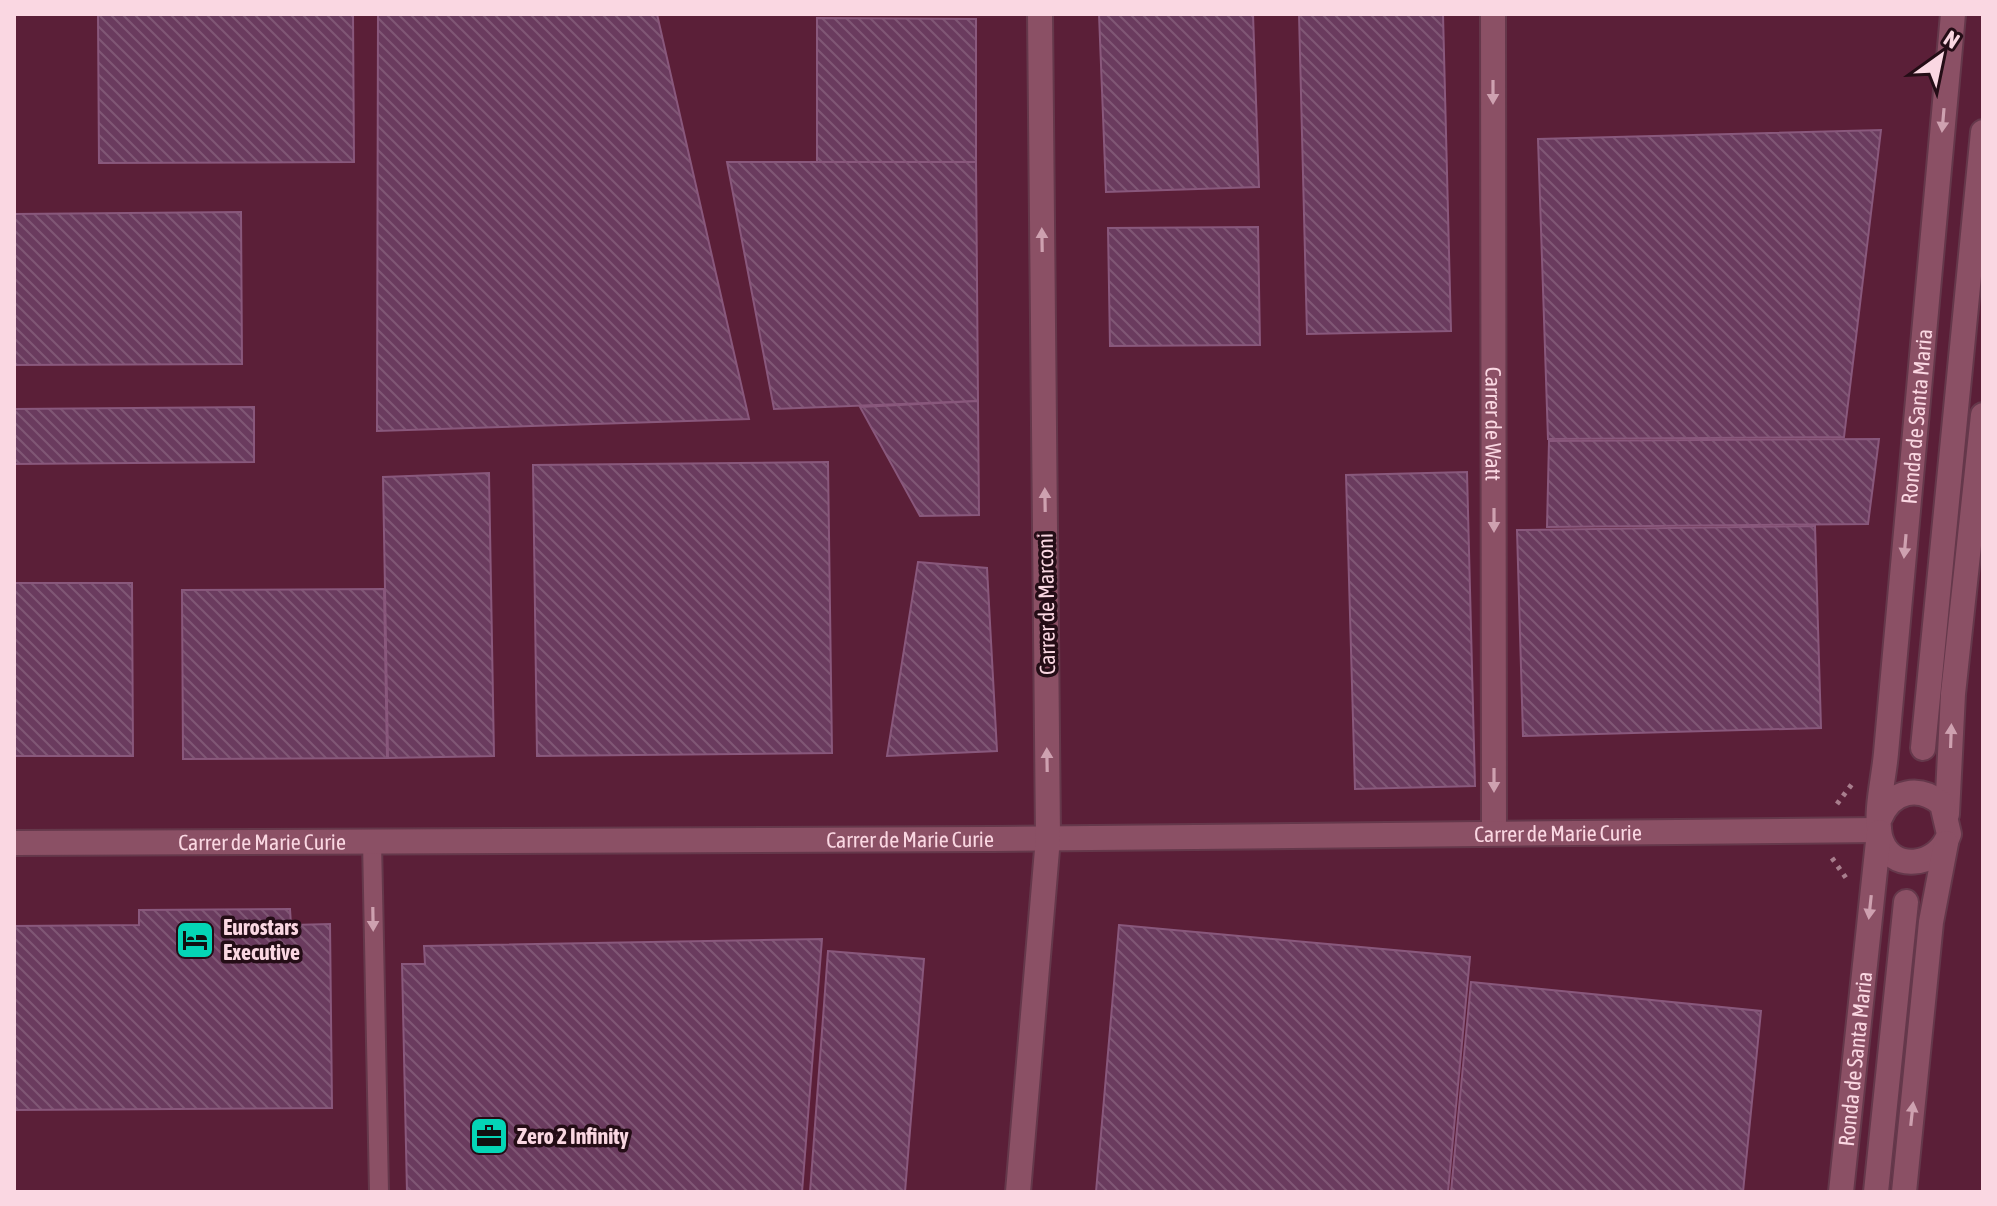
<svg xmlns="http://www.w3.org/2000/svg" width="1997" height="1206" viewBox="0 0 1997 1206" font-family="'Asap Condensed',sans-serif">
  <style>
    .built { fill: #5b1f38 }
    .building { fill: url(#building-back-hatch); stroke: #89587c; stroke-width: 2 }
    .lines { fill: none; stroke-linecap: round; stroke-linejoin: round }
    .lane-casing { stroke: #65384b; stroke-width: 22 }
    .street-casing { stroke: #65384b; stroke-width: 28 }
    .secondary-casing { stroke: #65384b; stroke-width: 28 }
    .path { stroke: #a87e8d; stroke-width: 5; stroke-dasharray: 4 6; stroke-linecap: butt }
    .lane { stroke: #8b5065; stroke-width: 18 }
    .street { stroke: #8b5065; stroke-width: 24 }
    .secondary { stroke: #8b5065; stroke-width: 24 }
    .oneway { fill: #cea1b0 }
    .labels { text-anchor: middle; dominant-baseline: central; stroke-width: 7; stroke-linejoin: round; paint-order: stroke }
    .street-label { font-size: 22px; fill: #fad7e2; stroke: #240d16 }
    .poi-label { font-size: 22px; font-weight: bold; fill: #fad7e2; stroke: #240d16; text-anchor: start }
  </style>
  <defs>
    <pattern id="building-back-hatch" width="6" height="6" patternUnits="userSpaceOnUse" patternTransform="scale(2)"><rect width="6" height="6" fill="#6a3b5e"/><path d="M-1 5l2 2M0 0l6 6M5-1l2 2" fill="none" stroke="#805775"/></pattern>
  </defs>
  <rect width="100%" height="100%" fill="#4c192e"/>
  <rect class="built" x="14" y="14" width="1969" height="1178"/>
  <g class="building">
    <polygon points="98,14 353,14 354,162 99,163"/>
    <polygon points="378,14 657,14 749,419 377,431"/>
    <polygon points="1099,14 1253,14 1259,187 1106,192"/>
    <polygon points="1299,14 1443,14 1451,331 1307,334"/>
    <polygon points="817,18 976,19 976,162 817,162"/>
    <polygon points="1881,130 1844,437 1548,439 1538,139"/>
    <polygon points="727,162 976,162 978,401 774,409"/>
    <polygon points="241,212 242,364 14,365 14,214"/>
    <polygon points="1258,227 1260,345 1110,346 1108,228"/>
    <polygon points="978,401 979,515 920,516 860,407"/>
    <polygon points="254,407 254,462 14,464 14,409"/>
    <polygon points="1879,439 1868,524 1547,527 1549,441"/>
    <polygon points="828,462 832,753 537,756 533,465"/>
    <polygon points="1467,472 1475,786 1355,789 1346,475"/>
    <polygon points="489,473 494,756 388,758 383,477"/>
    <polygon points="1815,526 1821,728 1523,736 1517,530"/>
    <polygon points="918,562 987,568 997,751 887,756"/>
    <polygon points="14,583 132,583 133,756 14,756"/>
    <polygon points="384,589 387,758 183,759 182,590"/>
    <polygon points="290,909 291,925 330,924 332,1108 14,1110 14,926 139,925 139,910"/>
    <polygon points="1119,925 1470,957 1448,1192 1096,1192"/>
    <polygon points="822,939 802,1192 407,1192 402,964 425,964 424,946"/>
    <polygon points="828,951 924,959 905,1192 810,1192"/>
    <polygon points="1471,982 1761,1011 1743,1192 1451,1192"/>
  </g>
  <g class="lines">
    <defs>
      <polyline id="lane" points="372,841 379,1192"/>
      <g id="street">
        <path id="s1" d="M1493,14L1494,833"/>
        <polyline points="1923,748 1983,132"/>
        <path id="s2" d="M14,843L992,839L1879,830"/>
        <polyline points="1018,1192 1048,838 1040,14"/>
        <polyline points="1876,1192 1906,902"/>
      </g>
      <g id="secondary">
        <polyline points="1947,814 1953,694 1983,415"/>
        <path id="s3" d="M1880,818C1892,790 1919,785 1942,804L1949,834C1939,867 1889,874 1880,836C1875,811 1884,778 1886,753L1953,14"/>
        <path id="s4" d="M1841,1192L1879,832"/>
        <polyline points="1904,1192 1931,922 1946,843"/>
      </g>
    </defs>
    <use href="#lane" class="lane-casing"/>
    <use href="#street" class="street-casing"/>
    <use href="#secondary" class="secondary-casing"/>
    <g class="path">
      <polyline points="1837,804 1852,784"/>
      <polyline points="1832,858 1846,878"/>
    </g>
    <use href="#lane" class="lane"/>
    <use href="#street" class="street"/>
    <use href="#secondary" class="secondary"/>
  </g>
  <defs><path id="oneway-solid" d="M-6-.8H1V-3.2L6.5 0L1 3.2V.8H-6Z" transform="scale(2)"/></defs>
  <g class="oneway">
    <use href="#oneway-solid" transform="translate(1493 92) rotate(90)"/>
    <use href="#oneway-solid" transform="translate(1943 120) rotate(95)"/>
    <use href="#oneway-solid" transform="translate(1042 240) rotate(-91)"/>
    <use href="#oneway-solid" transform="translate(1045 500) rotate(-91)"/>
    <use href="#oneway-solid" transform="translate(1494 520) rotate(90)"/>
    <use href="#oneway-solid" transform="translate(1905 546) rotate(95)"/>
    <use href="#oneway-solid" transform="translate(1951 736) rotate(-88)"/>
    <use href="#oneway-solid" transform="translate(1047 760) rotate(-91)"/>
    <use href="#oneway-solid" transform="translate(1494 780) rotate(90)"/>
    <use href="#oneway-solid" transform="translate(1870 907) rotate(96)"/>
    <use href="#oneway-solid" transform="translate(373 919) rotate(89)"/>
    <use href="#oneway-solid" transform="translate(1912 1114) rotate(-84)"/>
  </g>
  <defs>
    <symbol id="hotel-square" viewBox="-11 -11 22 22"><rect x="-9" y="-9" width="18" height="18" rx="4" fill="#04d5b6" stroke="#240d16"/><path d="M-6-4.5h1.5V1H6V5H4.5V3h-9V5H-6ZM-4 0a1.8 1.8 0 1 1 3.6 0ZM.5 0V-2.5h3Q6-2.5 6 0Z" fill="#111"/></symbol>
    <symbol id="office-square" viewBox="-11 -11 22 22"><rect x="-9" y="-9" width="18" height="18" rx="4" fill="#04d5b6" stroke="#240d16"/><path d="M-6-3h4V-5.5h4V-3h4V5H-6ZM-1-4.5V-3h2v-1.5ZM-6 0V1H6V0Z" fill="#111"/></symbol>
  </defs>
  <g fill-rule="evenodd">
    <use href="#hotel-square" x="173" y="918" width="44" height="44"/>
    <use href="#office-square" x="467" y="1114" width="44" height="44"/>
  </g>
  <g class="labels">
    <g class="street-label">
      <text stroke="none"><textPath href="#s3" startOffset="622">Ronda de Santa Maria</textPath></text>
      <text stroke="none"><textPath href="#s1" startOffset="410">Carrer de Watt</textPath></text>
      <text transform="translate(1046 604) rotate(-91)">Carrer de Marconi</text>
      <text stroke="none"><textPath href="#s2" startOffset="1544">Carrer de Marie Curie</textPath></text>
      <text stroke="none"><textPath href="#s2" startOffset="896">Carrer de Marie Curie</textPath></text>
      <text stroke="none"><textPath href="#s2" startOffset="248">Carrer de Marie Curie</textPath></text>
      <text stroke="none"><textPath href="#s4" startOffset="134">Ronda de Santa Maria</textPath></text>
    </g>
    <g class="poi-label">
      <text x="223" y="927">Eurostars<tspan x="223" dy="25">Executive</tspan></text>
      <text x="517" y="1136">Zero 2 Infinity</text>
    </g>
  </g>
  <rect width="1997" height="1206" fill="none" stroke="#fad7e2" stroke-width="32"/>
  <g transform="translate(1941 56) rotate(33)" stroke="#240d16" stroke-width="6" paint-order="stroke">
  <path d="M0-6L14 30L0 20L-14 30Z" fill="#fad7e2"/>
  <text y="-12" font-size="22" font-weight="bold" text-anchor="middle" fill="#fad7e2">N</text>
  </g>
</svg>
